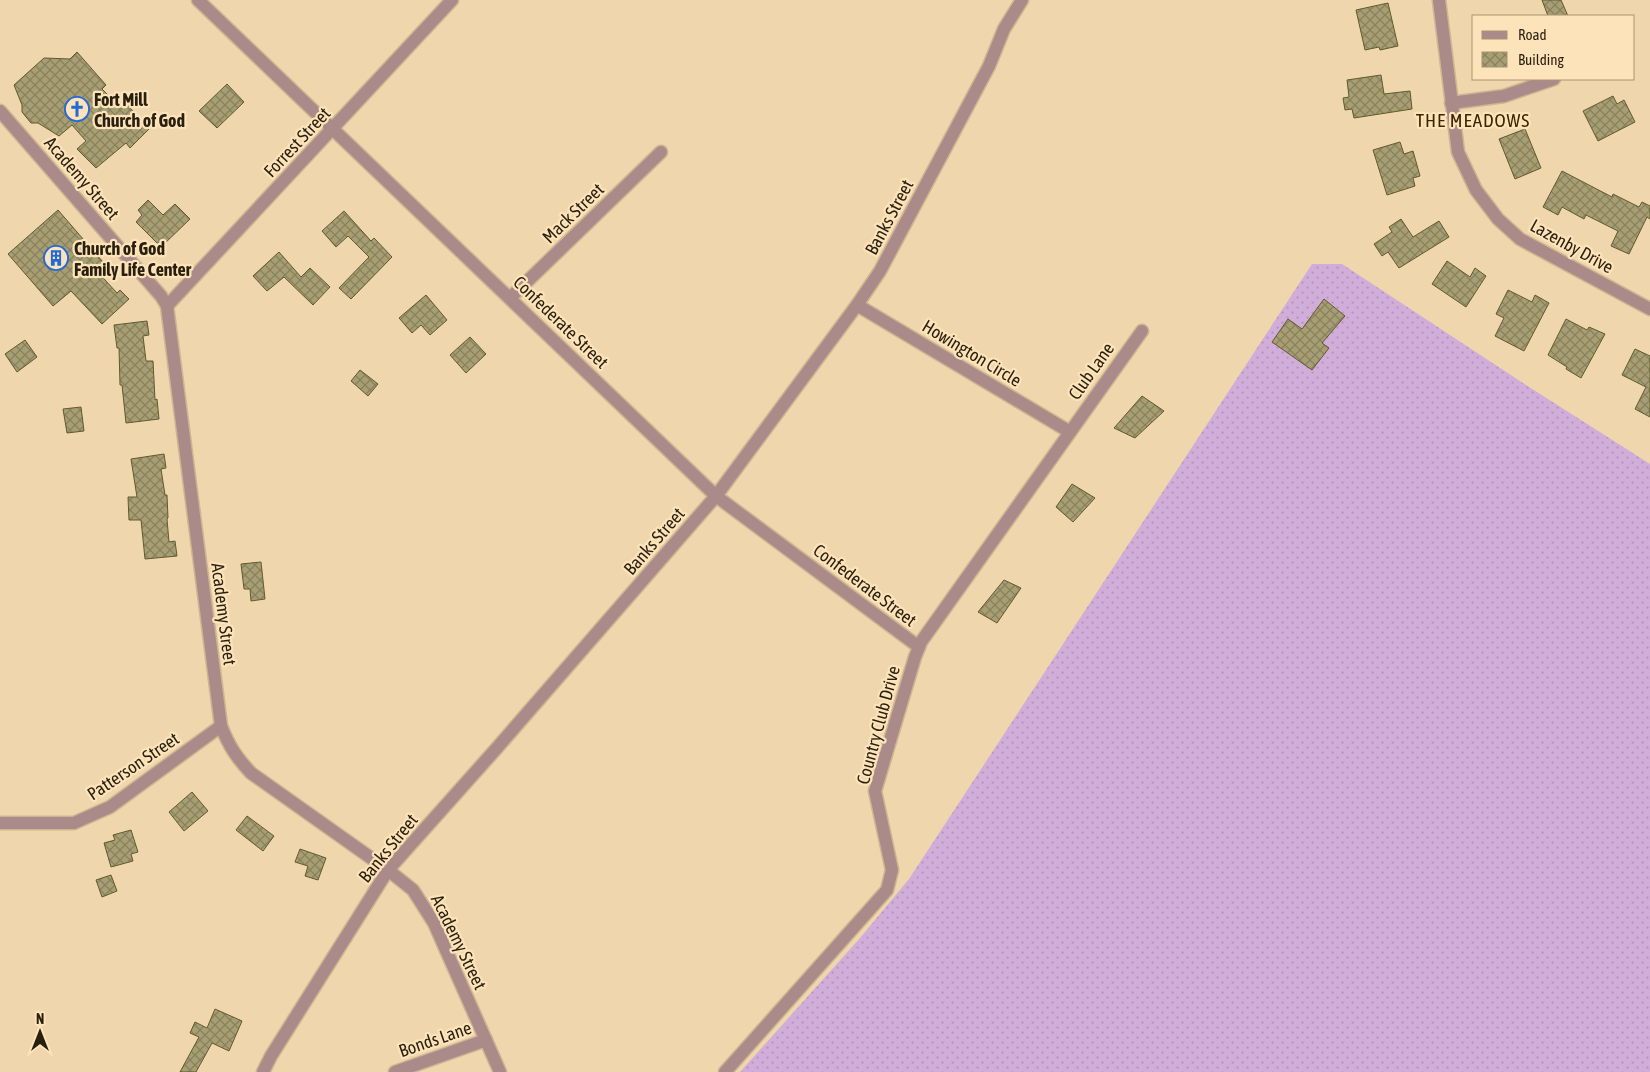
<svg xmlns="http://www.w3.org/2000/svg" width="1650" height="1072" viewBox="0 0 1650 1072" font-family="'Asap Condensed',sans-serif">
  <style>
    .grass { fill: url(#grass-dots) }
    .building { fill: url(#building-cross-hatch); stroke: #615a2f }
    .lines { fill: none; stroke-linecap: round; stroke-linejoin: round }
    .minor-casing { stroke: #ccb590; stroke-width: 15 }
    .tertiary-casing { stroke: #ccb590; stroke-width: 15 }
    .minor { stroke: #aa8b8a; stroke-width: 12 }
    .tertiary { stroke: #aa8b8a; stroke-width: 12 }
    .labels { text-anchor: middle; dominant-baseline: central; stroke-width: 4.5; stroke-linejoin: round; paint-order: stroke }
    .poi-label { font-size: 18px; font-weight: bold; fill: #291f0f; stroke: #fde3b9; text-anchor: start }
    .street-label { font-size: 18px; fill: #291f0f; stroke: #fde3b9 }
    .neighbourhood-label { font-size: 19px; letter-spacing: 1px; fill: #3a2600; stroke: #fde3b9 }
  </style>
  <defs>
    <pattern id="grass-dots" width="8" height="8" patternUnits="userSpaceOnUse" patternTransform="scale(1.25)"><rect width="8" height="8" fill="#d1adda"/><path d="M2 2h.1M6 6h.1" fill="none" stroke="#b394ba" stroke-width="1.8" stroke-linecap="round"/></pattern>
    <pattern id="building-cross-hatch" width="8" height="8" patternUnits="userSpaceOnUse" patternTransform="scale(1.25)"><rect width="8" height="8" fill="#a79f73"/><path d="M0 0l8 8M0 8l8-8" fill="none" stroke="#88815d"/></pattern>
  </defs>
  <rect width="100%" height="100%" fill="#f0d6ac"/>
  <polygon class="grass" points="1312,264 1342,264 1526,385 1650,464 1650,1072 740,1072 860,938 909,879"/>
  <g class="building">
    <polygon points="1542,0 1561,0 1568,16 1548,16"/>
    <polygon points="1388,3 1398,46 1380,50 1379,47 1365,50 1356,10"/>
    <polygon points="77,52 106,85 102,89 118,105 123,100 149,129 130,148 126,143 96,168 77,149 86,141 72,125 59,136 38,123 31,123 22,112 22,105 14,85 44,58 70,59"/>
    <polygon points="1381,75 1384,94 1410,91 1412,109 1354,118 1352,109 1345,110 1343,98 1349,97 1347,80"/>
    <polygon points="227,84 244,102 217,128 199,111"/>
    <polygon points="1613,96 1617,104 1624,100 1635,122 1598,141 1583,111"/>
    <polygon points="1525,129 1541,168 1515,179 1499,139"/>
    <polygon points="1400,142 1404,154 1413,151 1420,176 1413,178 1415,186 1387,195 1373,150"/>
    <polygon points="1562,171 1612,197 1613,194 1639,207 1642,202 1650,206 1650,219 1647,217 1629,254 1611,246 1618,231 1586,215 1584,219 1562,207 1558,215 1543,207"/>
    <polygon points="148,200 163,215 175,204 190,219 161,247 136,222 142,215 138,210"/>
    <polygon points="58,210 103,262 95,269 117,293 120,290 129,299 102,324 71,291 53,306 8,254"/>
    <polygon points="344,211 371,241 374,238 392,257 351,299 339,288 369,257 348,236 336,247 322,231"/>
    <polygon points="1401,219 1413,237 1439,221 1449,237 1399,268 1388,252 1382,256 1374,244 1392,232 1389,227"/>
    <polygon points="279,252 301,277 310,268 330,287 313,305 284,277 267,291 253,276"/>
    <polygon points="1447,261 1470,277 1475,268 1486,276 1466,307 1432,284"/>
    <polygon points="1508,290 1532,302 1535,295 1549,303 1524,351 1495,336 1504,318 1496,314"/>
    <polygon points="426,295 447,320 430,335 421,325 412,333 399,318"/>
    <polygon points="1324,299 1345,316 1322,343 1329,348 1312,370 1272,342 1288,319 1302,329"/>
    <polygon points="1566,319 1587,330 1589,327 1605,334 1581,378 1566,369 1567,367 1548,355"/>
    <polygon points="147,321 149,335 143,336 146,361 153,361 155,400 157,399 159,419 126,423 122,385 120,385 119,348 117,348 114,325"/>
    <polygon points="470,337 486,354 466,373 450,355"/>
    <polygon points="25,340 37,357 17,372 5,354"/>
    <polygon points="1635,349 1650,356 1650,417 1635,409 1646,387 1622,375"/>
    <polygon points="360,370 378,384 368,396 351,381"/>
    <polygon points="1142,396 1164,411 1135,438 1114,428"/>
    <polygon points="81,407 84,431 67,433 63,409"/>
    <polygon points="164,454 166,468 161,469 165,495 167,495 168,518 167,519 169,542 175,541 177,556 145,559 141,520 129,520 128,497 137,497 131,459"/>
    <polygon points="1072,484 1095,498 1073,522 1056,507"/>
    <polygon points="261,562 265,599 251,601 250,589 244,589 241,564"/>
    <polygon points="1004,580 1021,588 997,623 978,612"/>
    <polygon points="192,792 208,811 184,831 169,812"/>
    <polygon points="247,816 274,836 263,851 236,830"/>
    <polygon points="131,830 138,852 131,854 133,861 111,867 104,843 115,840 113,835"/>
    <polygon points="300,849 326,858 318,880 305,876 308,866 295,862"/>
    <polygon points="111,875 117,891 102,897 96,880"/>
    <polygon points="215,1009 242,1021 229,1051 212,1043 196,1072 180,1072 199,1037 190,1033 195,1022 207,1028"/>
  </g>
  <g class="lines">
    <defs>
      <g id="minor">
        <polyline points="1439,0 1458,152 1476,190 1498,219 1520,239 1650,309"/>
        <polyline points="1451,103 1504,96 1554,79"/>
        <polyline points="510,298 661,152"/>
        <polyline points="857,305 1070,432"/>
        <polyline points="167,306 452,0"/>
        <polyline points="716,496 919,647"/>
        <polyline points="0,823 74,823 110,807 221,726"/>
        <polyline points="388,870 413,890 434,923 500,1072"/>
        <polyline points="395,1072 486,1040"/>
        <polyline points="725,1072 887,890 892,870 875,791 915,657 921,642 1142,331"/>
      </g>
      <g id="tertiary">
        <polyline points="198,0 716,496"/>
        <path d="M0,111L161,296L167,306L221,726C229,746 236,757 251,773L388,870"/>
        <polyline points="263,1072 271,1056 388,870 496,749 716,496 857,305 880,271 989,66 1004,29 1022,0"/>
      </g>
    </defs>
    <use href="#minor" class="minor-casing"/>
    <use href="#tertiary" class="tertiary-casing"/>
    <use href="#minor" class="minor"/>
    <use href="#tertiary" class="tertiary"/>
  </g>
  <defs>
    <symbol id="church-ring" viewBox="-11 -11 22 22"><circle r="9.5" fill="#fde3b9" stroke="#246ad6" stroke-width="1.5"/><path d="M-1.2-6h2.4v3.5h3.3v2.4h-3.3V6h-2.4V-.1h-3.3v-2.4h3.3Z" fill="#246ad6"/></symbol>
    <symbol id="building-ring" viewBox="-11 -11 22 22"><circle r="9.5" fill="#fde3b9" stroke="#246ad6" stroke-width="1.5"/><path d="M-4-6H4V6H1V3H-1V6H-4ZM-2.5-4.3h1.7v1.8h-1.7ZM.8-4.3h1.7v1.8H.8ZM-2.5-1h1.7V.8h-1.7ZM.8-1h1.7V.8H.8Z" fill="#246ad6"/></symbol>
  </defs>
  <g fill-rule="evenodd">
    <use href="#church-ring" x="63" y="95" width="28" height="28"/>
    <use href="#building-ring" x="42" y="244" width="28" height="28"/>
  </g>
  <g class="labels">
    <g class="poi-label">
      <text x="94" y="99">Fort Mill<tspan x="94" dy="21">Church of God</tspan></text>
      <text x="74" y="248">Church of God<tspan x="74" dy="21">Family Life Center</tspan></text>
    </g>
    <g class="street-label">
      <text transform="translate(297 142) rotate(-47)">Forrest Street</text>
      <text transform="translate(82 178) rotate(49)">Academy Street</text>
      <text transform="translate(573 213) rotate(-44)">Mack Street</text>
      <text transform="translate(889 217) rotate(-62)">Banks Street</text>
      <text transform="translate(1572 246) rotate(29)">Lazenby Drive</text>
      <text transform="translate(561 322) rotate(44)">Confederate Street</text>
      <text transform="translate(972 353) rotate(31)">Howington Circle</text>
      <text transform="translate(1091 371) rotate(-55)">Club Lane</text>
      <text transform="translate(654 541) rotate(-49)">Banks Street</text>
      <text transform="translate(865 585) rotate(37)">Confederate Street</text>
      <text transform="translate(224 614) rotate(83)">Academy Street</text>
      <text transform="translate(878 725) rotate(-75)">Country Club Drive</text>
      <text transform="translate(133 766) rotate(-34)">Patterson Street</text>
      <text transform="translate(388 848) rotate(-51)">Banks Street</text>
      <text transform="translate(459 942) rotate(64)">Academy Street</text>
      <text transform="translate(435 1039) rotate(-19)">Bonds Lane</text>
    </g>
    <g class="neighbourhood-label">
      <text x="1473" y="120">THE MEADOWS</text>
    </g>
  </g>
  <rect x="1472" y="15" width="162" height="65" fill="#fde3b9" stroke="#a89575"/>
  <rect x="1482" y="31" width="25" height="8" fill="#aa8b8a" stroke="#a89575"/>
  <text x="1518" y="40" font-size="15" fill="#291f0f">Road</text>
  <rect x="1482" y="52" width="25" height="15" fill="url(#building-cross-hatch)" stroke="#a89575"/>
  <text x="1518" y="65" font-size="15" fill="#291f0f">Building</text>
  <g transform="translate(40 1032)" stroke="#fde3b9" stroke-width="4" paint-order="stroke">
  <path d="M0-4L9 19L0 12L-9 19Z" fill="#291f0f"/>
  <text y="-8" font-size="14" font-weight="bold" text-anchor="middle" fill="#291f0f">N</text>
  </g>
</svg>
